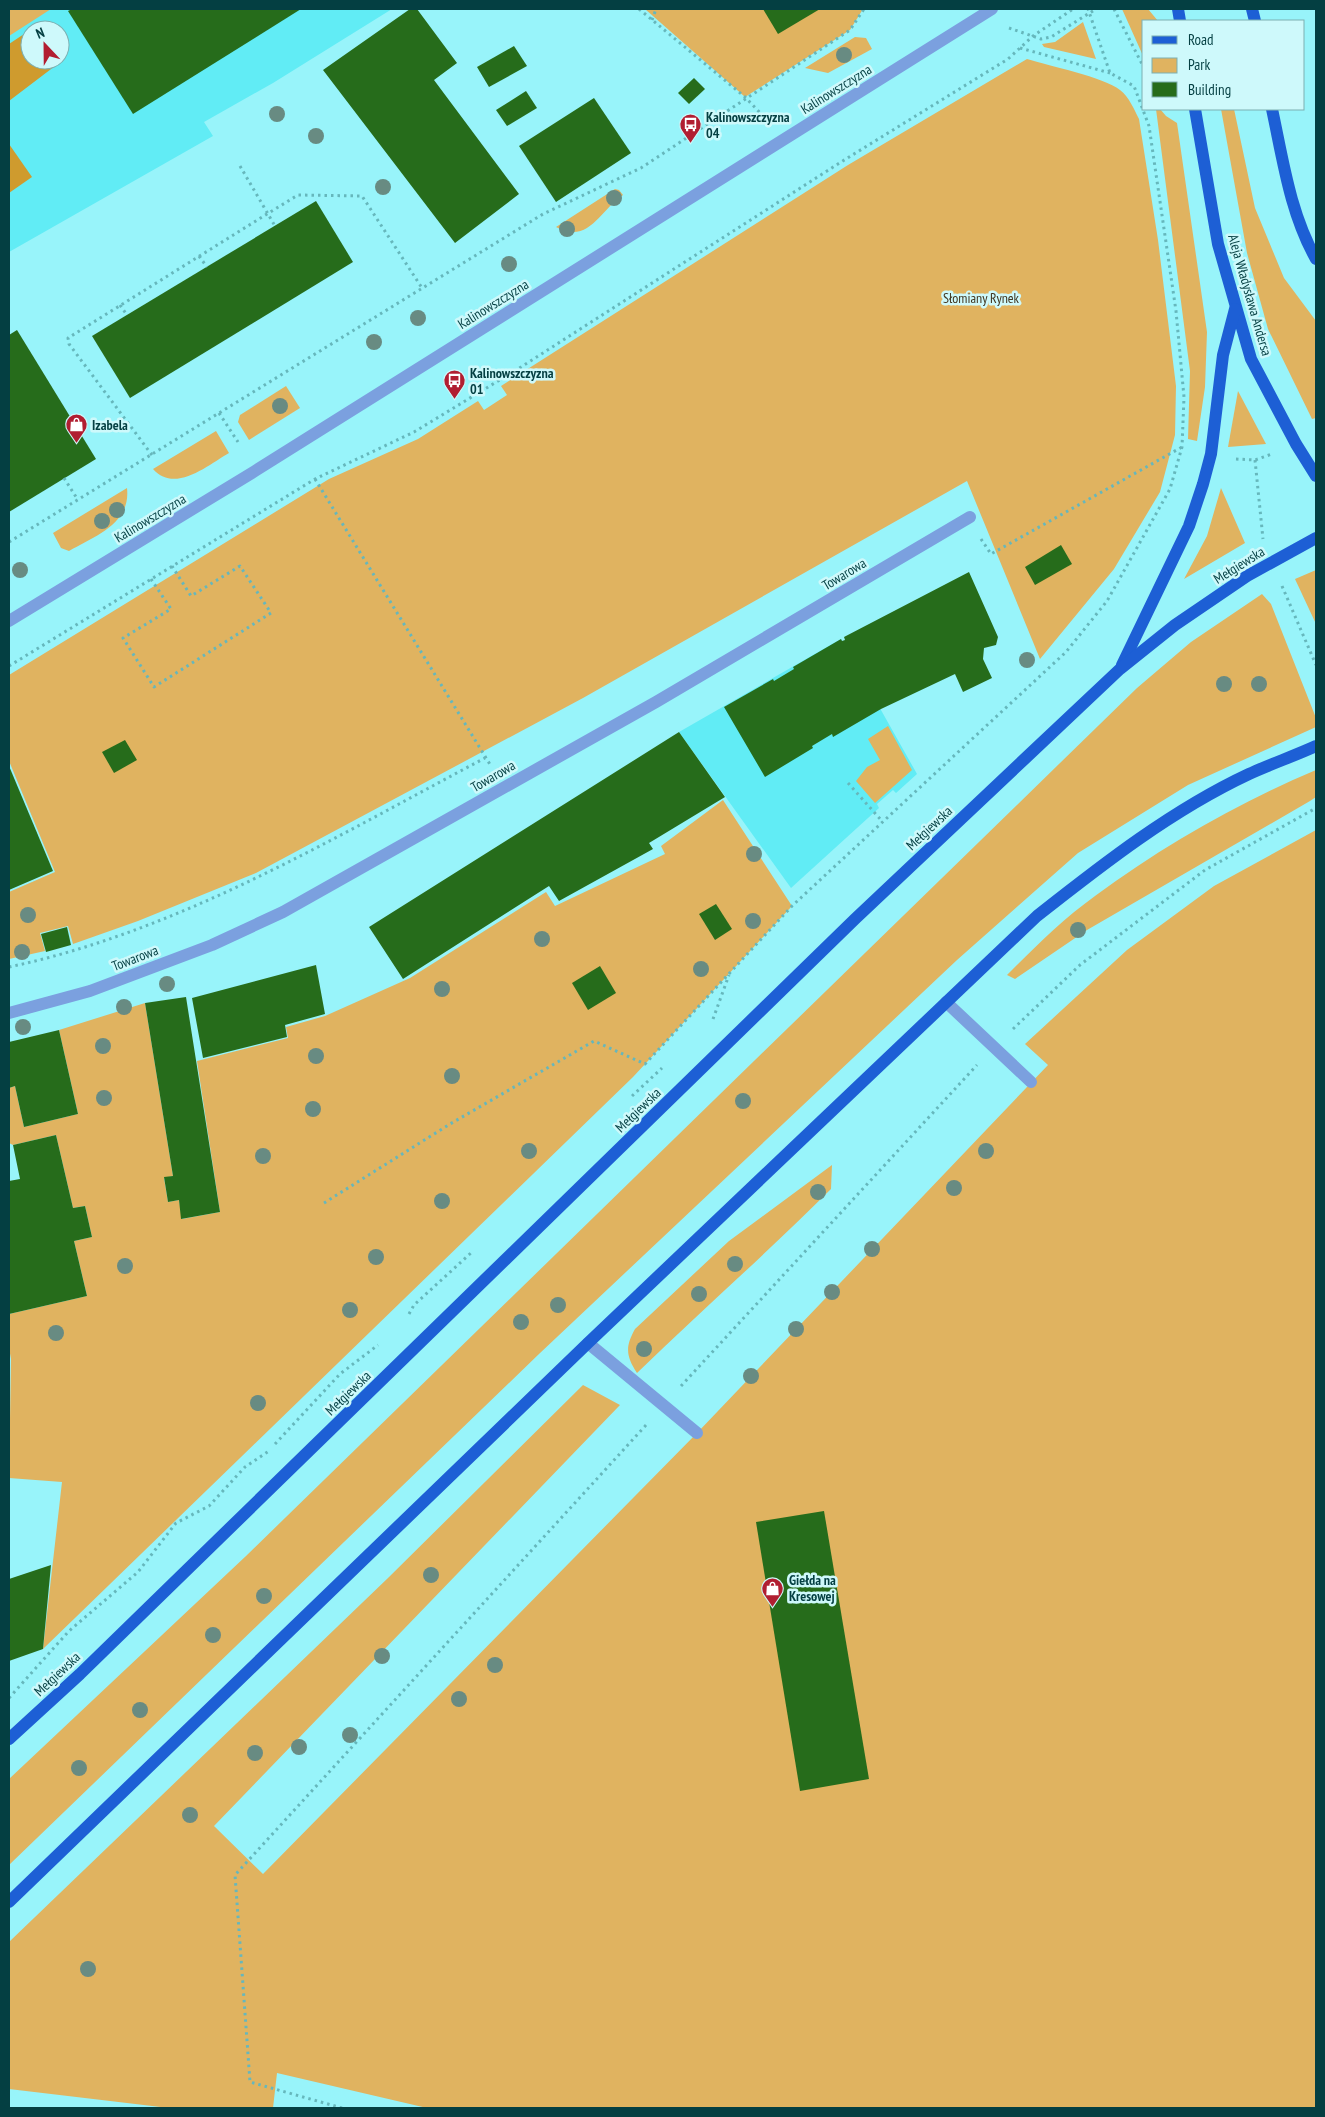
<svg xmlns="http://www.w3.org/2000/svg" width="1325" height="2117" viewBox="0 0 1325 2117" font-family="'PT Sans Narrow',sans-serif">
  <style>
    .built { fill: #61ecf5; fill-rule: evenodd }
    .green { fill: #e0b360 }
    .forest { fill: #cf9b2e }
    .building { fill: #266c1b }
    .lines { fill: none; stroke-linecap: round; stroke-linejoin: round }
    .path { stroke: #66b7bc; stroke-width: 3; stroke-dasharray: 2.5 4; stroke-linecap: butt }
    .minor { stroke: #7ba0df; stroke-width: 12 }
    .major { stroke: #1d5fd5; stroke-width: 12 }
    .tree { fill: #688b82 }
    .labels { text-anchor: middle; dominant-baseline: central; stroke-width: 5; stroke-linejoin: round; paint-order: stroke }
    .street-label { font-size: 14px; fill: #043f42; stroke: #cef9fb }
    .poi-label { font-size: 14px; font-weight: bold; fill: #043f42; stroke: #cef9fb; text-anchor: start }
    .park-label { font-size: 14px; fill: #41351f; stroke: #cef9fb }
  </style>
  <rect width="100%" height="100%" fill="#98f4fa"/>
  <g class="built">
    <path d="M9,9H392L273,83L204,122L213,136L9,252ZM30,30H60V60H30Z"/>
    <polygon points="841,639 917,774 896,793 893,790 877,804 879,808 791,888 679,732"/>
  </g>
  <g class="green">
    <polygon points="9,9 51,9 9,36"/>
    <polygon points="645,9 863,9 850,30 745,97"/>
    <polygon points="1122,9 1148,9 1158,21 1144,21 1144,58"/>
    <polygon points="1083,22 1096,59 1044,47 1042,44 1055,42"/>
    <polygon points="855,37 866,38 872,49 828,73 805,68"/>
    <path d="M1027,59C1049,66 1104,77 1120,90C1129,97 1134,109 1139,119L1158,240L1176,386L1175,435L1160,492L1114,569L1040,659L967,481L583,698L256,873L138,921L73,944L68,926L40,933L45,951L9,959V892L55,872L9,761V675L329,479L418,439L478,401L484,410L507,395L501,386L848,165Z"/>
    <polygon points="1156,109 1160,109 1166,116 1177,123 1207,332 1205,387 1197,441 1188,439 1190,371"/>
    <polygon points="1221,109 1234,109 1255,208 1284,278 1316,321 1316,418 1312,419 1268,329 1247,253"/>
    <path d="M615,189L619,190L623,195C600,210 589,245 556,227Z"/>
    <polygon points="286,386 300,408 249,440 238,422 240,415"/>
    <polygon points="1238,391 1266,444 1228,447"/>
    <path d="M216,431L229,453C208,465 175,494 153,469Z"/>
    <path d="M127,488C131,524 95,536 69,551L61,548L53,533Z"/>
    <polygon points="1221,488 1245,543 1184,579 1207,536"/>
    <polygon points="1316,570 1316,624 1295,579"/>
    <polygon points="1262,594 1271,604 1316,718 1316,727 1188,785 1078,853 957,960 539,1354 9,1865 9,1779 246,1556 1137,688 1191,642"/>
    <polygon points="888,726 912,770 875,803 856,781 867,767 880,760 868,739"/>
    <path d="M1316,770V797L1310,801L1087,930L1015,979L1007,975C1035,947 1063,919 1095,896C1163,846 1238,803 1316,770Z"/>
    <polygon points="723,800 792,906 633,1077 43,1649 62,1482 9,1478 11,1359 9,1348 9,1314 87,1296 74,1241 92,1237 85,1206 73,1208 56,1135 13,1145 9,1143 9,1088 15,1086 24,1127 78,1114 59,1030 145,1003 173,1176 164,1178 168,1202 179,1200 182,1219 220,1212 197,1061 288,1038 286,1027 325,1016 410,978 546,892 555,906 665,854 661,846"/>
    <polygon points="1316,830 1316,2108 427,2108 277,2073 273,2108 169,2108 9,2089 9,1942 388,1578 583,1385 620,1405 214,1826 263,1874 697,1433 1048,1065 1025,1044 1127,950 1214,886"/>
    <path d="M832,1165L831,1189C768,1252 701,1311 637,1373C626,1356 625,1347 635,1329L729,1241Z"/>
  </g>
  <g class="forest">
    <polygon points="30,30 30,60 57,60 59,63 9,101 9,44"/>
    <polygon points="9,144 32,177 9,193"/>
  </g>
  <g class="building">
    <polygon points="72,9 301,9 133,114 68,11"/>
    <polygon points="410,9 417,9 457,63 434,80 519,194 455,243 323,70"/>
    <polygon points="763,9 820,9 778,34"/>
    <polygon points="514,46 527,66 489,87 477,67"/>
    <polygon points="694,78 705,89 689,104 678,93"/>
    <polygon points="526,91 537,108 507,126 496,110"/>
    <polygon points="594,98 631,153 556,202 519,146"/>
    <polygon points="316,201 353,262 130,398 92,336"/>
    <polygon points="17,330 96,459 9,512 9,335"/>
    <polygon points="1061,545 1072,564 1035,585 1025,567"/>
    <polygon points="969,572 998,637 996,645 984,648 983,659 992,678 963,692 955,674 881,709 833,737 832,734 812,746 813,748 765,777 724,707 773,679 774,681 794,669 793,667 841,639 842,641 845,640 844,637"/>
    <polygon points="679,732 725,797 649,843 653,849 559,901 549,886 403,979 369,927"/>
    <polygon points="125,740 137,760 114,773 102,752"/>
    <polygon points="9,766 53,871 9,890"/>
    <polygon points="716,904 732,929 715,940 699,914"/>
    <polygon points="67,927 71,945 46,952 41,934"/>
    <polygon points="316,965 325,1014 285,1025 287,1037 203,1058 192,998"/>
    <polygon points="600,966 616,993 588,1010 572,983"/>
    <polygon points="186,997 220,1212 181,1219 179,1200 168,1202 164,1177 173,1176 145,1003"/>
    <polygon points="59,1030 78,1114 24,1127 15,1086 9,1088 9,1042"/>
    <polygon points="56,1135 73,1208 85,1206 92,1237 74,1241 87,1296 9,1314 9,1181 20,1179 13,1145"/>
    <polygon points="824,1511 869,1779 800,1791 756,1522"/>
    <polygon points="51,1565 43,1649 9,1661 9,1579"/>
  </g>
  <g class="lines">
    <g class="path">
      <polyline points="639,9 745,97 766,119"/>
      <polyline points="1114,9 1144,68"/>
      <polyline points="652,20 656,9"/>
      <polyline points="1009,28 1041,39 1051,37 1096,9"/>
      <polyline points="1020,48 1110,73"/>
      <polyline points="240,166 275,226"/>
      <polyline points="199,256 207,267"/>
      <polyline points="120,305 127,315"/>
      <polyline points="219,413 238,442"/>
      <polyline points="152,455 69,344 68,338 267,214 298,195 362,196 422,288"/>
      <polyline points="1236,459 1255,460 1272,454"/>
      <polyline points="1255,460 1263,539"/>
      <polyline points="64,478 78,500"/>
      <polyline points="315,479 491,766"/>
      <polyline points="981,539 991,554 1182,447"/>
      <polyline points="9,542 543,214 641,168 850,30 864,9"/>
      <polyline points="151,579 171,609 123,638 154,687 271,613 240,566 191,596 172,566"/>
      <polyline points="1282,586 1316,665"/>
      <polyline points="9,666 315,479 414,432 521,367 841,162 1008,59 1033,36 1073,9"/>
      <polyline points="848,783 882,821"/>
      <path d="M9,967C179,931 333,838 485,758"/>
      <polyline points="713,1019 729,975"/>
      <polyline points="1013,1029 1080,965 1205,870 1316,808"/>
      <polyline points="632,1096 662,1068"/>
      <polyline points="324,1203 450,1124 594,1041 645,1064 792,906 1066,652 1107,601 1170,489 1182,447 1184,397 1176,311 1149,126 1134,86 1110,73 1088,9"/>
      <polyline points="409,1314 414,1305 472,1252"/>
      <polyline points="681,1386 977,1065"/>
      <polyline points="275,1444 340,1374 378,1345"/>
      <polyline points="9,1698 69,1631 138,1572 176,1523 209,1506 245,1467 269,1451"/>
      <polyline points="342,2108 250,2082 235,1875 647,1424"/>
    </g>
    <g class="minor">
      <polyline points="9,621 255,471 992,9"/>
      <polyline points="946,1002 1031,1082"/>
      <polyline points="9,1013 90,991 212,945 283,912 656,702 970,517"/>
      <polyline points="588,1343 697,1433"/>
    </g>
    <g class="major">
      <polyline points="1178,9 1180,21"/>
      <polyline points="1252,9 1255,21"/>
      <polyline points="1195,109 1218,244 1251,359 1296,444 1316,476"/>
      <path d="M1272,109C1283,160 1290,213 1316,259"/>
      <polyline points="1122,665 1189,526 1203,484 1211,454 1223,355 1235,309"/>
      <polyline points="9,1739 80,1674 855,919 1120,669 1175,625 1247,576 1316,538"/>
      <path d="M9,1902L588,1343L1037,916C1103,864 1172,810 1249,774C1271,764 1294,756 1316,746"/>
    </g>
  </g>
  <g class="tree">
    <circle cx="844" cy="55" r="8"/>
    <circle cx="277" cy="114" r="8"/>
    <circle cx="316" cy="136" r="8"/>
    <circle cx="383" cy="187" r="8"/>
    <circle cx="614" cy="198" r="8"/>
    <circle cx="567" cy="229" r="8"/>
    <circle cx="509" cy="264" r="8"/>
    <circle cx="418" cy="318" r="8"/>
    <circle cx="374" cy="342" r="8"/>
    <circle cx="280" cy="406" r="8"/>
    <circle cx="117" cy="510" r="8"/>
    <circle cx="102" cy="521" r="8"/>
    <circle cx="20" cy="570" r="8"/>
    <circle cx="1027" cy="660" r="8"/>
    <circle cx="1224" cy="684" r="8"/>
    <circle cx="1259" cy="684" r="8"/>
    <circle cx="754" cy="854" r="8"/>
    <circle cx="28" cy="915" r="8"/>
    <circle cx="753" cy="921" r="8"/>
    <circle cx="1078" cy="930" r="8"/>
    <circle cx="542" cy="939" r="8"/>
    <circle cx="22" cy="952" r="8"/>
    <circle cx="701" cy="969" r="8"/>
    <circle cx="167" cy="984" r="8"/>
    <circle cx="442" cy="989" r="8"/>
    <circle cx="124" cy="1007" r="8"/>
    <circle cx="23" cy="1027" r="8"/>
    <circle cx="103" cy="1046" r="8"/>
    <circle cx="316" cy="1056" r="8"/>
    <circle cx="452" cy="1076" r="8"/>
    <circle cx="104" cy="1098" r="8"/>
    <circle cx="743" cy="1101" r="8"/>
    <circle cx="313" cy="1109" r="8"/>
    <circle cx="529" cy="1151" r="8"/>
    <circle cx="986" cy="1151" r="8"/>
    <circle cx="263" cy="1156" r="8"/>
    <circle cx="954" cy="1188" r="8"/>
    <circle cx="818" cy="1192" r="8"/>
    <circle cx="442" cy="1201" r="8"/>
    <circle cx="872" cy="1249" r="8"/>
    <circle cx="376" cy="1257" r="8"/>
    <circle cx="735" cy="1264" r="8"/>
    <circle cx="125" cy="1266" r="8"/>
    <circle cx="832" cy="1292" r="8"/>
    <circle cx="699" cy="1294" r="8"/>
    <circle cx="558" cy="1305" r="8"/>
    <circle cx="350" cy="1310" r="8"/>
    <circle cx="521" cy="1322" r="8"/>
    <circle cx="796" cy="1329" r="8"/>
    <circle cx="56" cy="1333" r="8"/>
    <circle cx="644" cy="1349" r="8"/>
    <circle cx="751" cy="1376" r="8"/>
    <circle cx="258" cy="1403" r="8"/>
    <circle cx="431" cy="1575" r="8"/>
    <circle cx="264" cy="1596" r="8"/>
    <circle cx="213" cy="1635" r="8"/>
    <circle cx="382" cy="1656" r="8"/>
    <circle cx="495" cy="1665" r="8"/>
    <circle cx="459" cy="1699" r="8"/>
    <circle cx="140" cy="1710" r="8"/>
    <circle cx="350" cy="1735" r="8"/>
    <circle cx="299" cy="1747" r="8"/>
    <circle cx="255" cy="1753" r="8"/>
    <circle cx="79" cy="1768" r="8"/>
    <circle cx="190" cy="1815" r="8"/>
    <circle cx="88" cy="1969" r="8"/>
  </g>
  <defs>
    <symbol id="bus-pin" viewBox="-11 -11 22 30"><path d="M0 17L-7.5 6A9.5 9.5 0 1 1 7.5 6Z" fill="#b11e31" stroke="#cef9fb"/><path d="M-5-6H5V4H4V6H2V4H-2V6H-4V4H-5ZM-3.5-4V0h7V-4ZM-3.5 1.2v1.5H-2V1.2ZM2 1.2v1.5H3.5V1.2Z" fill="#fff"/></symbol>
    <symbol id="shop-pin" viewBox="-11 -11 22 30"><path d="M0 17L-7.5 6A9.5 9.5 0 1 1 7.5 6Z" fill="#b11e31" stroke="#cef9fb"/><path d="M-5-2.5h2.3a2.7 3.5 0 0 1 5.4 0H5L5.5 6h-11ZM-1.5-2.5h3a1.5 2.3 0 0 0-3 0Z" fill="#fff"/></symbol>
  </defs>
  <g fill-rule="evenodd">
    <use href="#bus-pin" x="678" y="112" width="25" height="34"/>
    <use href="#bus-pin" x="442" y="368" width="25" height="34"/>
    <use href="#shop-pin" x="64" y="412" width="25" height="34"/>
    <use href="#shop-pin" x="760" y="1576" width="25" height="34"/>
  </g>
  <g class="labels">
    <g class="street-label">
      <text transform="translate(836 89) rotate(-32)">Kalinowszczyzna</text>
      <text transform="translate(1250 295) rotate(74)">Aleja Władysława Andersa</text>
      <text transform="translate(493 304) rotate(-32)">Kalinowszczyzna</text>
      <text transform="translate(150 518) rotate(-31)">Kalinowszczyzna</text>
      <text transform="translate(1239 565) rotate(-32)">Mełgiewska</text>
      <text transform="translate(844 574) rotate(-31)">Towarowa</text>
      <text transform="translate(493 776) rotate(-30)">Towarowa</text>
      <text transform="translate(929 828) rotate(-43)">Mełgiewska</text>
      <text transform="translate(135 958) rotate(-21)">Towarowa</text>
      <text transform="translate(638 1110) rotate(-44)">Mełgiewska</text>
      <text transform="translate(348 1393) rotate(-44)">Mełgiewska</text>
      <text transform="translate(57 1674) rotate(-43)">Mełgiewska</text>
    </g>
    <g class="poi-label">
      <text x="706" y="117">Kalinowszczyzna<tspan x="706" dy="16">04</tspan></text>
      <text x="470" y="373">Kalinowszczyzna<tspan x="470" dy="16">01</tspan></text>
      <text x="92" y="425">Izabela</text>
      <text x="789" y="1580">Giełda na<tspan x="789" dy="16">Kresowej</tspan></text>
    </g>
    <g class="park-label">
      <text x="981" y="298">Słomiany Rynek</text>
    </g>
  </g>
  <rect width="1325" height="2117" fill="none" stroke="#043f42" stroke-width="20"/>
  <rect x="1142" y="20" width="162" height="90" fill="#cef9fb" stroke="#7dafb1"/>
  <rect x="1152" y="36" width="25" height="8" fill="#1d5fd5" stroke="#7dafb1"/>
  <text x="1188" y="45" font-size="15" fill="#043f42">Road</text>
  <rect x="1152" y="58" width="25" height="15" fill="#e0b360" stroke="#7dafb1"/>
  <text x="1188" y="70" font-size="15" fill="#043f42">Park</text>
  <rect x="1152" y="82" width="25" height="15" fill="#266c1b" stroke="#7dafb1"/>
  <text x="1188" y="95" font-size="15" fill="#043f42">Building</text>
  <g transform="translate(45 45) rotate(338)"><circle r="24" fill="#cef9fb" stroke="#7dafb1"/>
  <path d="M0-4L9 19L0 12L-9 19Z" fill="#b11e31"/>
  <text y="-8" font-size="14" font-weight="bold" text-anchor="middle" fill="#043f42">N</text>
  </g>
</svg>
